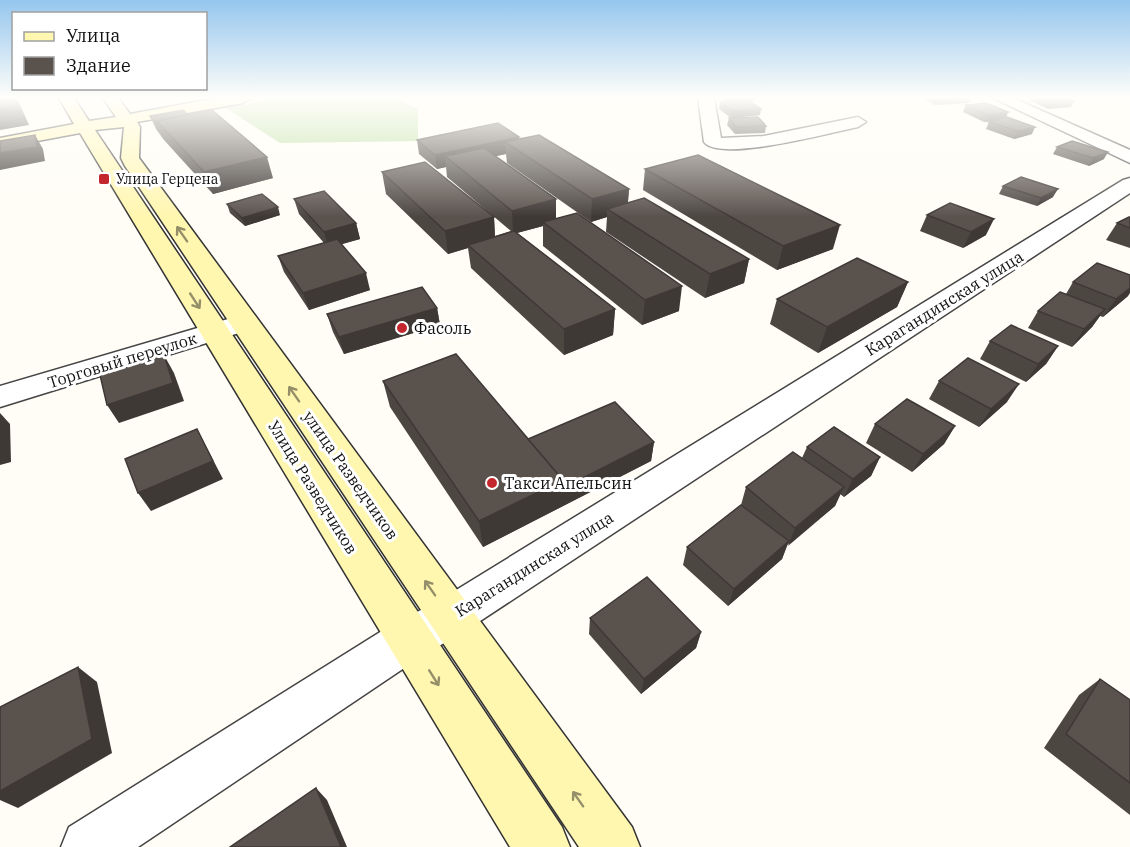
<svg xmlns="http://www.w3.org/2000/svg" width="1130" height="847" viewBox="0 0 1130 847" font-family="'IBM Plex Serif',serif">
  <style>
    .forest { fill: #b9dc9c }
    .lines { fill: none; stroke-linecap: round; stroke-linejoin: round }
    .street-casing { stroke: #444; stroke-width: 3 }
    .secondary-casing { stroke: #333; stroke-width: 3 }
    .street { fill: #fff; fill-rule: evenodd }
    .secondary { fill: #fff6b0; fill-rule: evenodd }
    .wall { fill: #4d4742 }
    .shaded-wall { fill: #3f3936 }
    .building { fill: #5a524d; stroke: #3f3936; stroke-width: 1.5 }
    .oneway { stroke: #948f68 }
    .poi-dot { fill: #c4262e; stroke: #fff; stroke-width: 2 }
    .labels { text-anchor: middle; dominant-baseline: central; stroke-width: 6; stroke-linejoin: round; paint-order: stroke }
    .far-poi-label { font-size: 14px; fill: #111; stroke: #fff; text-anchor: start }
    .street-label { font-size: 16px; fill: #111; stroke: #fff }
    .poi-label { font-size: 16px; fill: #111; stroke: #fff; text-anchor: start }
  </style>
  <rect width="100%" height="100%" fill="#fffdf5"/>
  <polygon class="forest" points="277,98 393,98 418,109 418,141 280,143 226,108"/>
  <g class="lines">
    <defs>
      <g id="street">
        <path d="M698,98H714L721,138L764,136L858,117L866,122L858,127C833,132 719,163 704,142Z"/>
        <polygon points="993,98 1013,98 1130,150 1130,163"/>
        <polygon points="1130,178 1130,193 465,631 425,654 138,847 61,847 69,827 393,624 435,603 1123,180"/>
        <polygon points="245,314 255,316 259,322 255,328 0,407 0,386"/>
      </g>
      <polygon id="secondary" points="59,98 74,98 89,121 116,117 103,98 118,98 130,114 217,98 250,98 243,103 137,122 140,127 139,158 632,827 640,847 579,847 125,166 121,158 124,127 95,130 562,827 570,847 510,847 80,133 0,148 0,138 74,124"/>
    </defs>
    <use href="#street" class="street-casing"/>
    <use href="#secondary" class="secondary-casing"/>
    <use href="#street" class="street"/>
    <use href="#secondary" class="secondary"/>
  </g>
  <g class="wall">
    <polygon points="722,98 754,98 753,101 750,101 760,115 731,118 719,109 720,102 727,102"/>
    <polygon points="923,98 971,98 969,103 935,105"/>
    <polygon points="1030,98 1069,98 1074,101 1071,107 1048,109 1029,100"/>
    <polygon points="966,105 1008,112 1006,118 1032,134 1014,139 986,129 989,122 996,120 984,122 963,112"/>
    <polygon points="188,115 273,178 213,194 164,140 156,129 150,116"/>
    <polygon points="729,118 766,126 765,133 735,134 727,125"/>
    <polygon points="519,137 519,139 629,189 628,202 749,259 744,283 705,298 606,232 607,217 591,222 507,163 506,154 495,156 556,199 556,219 679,311 642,325 543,246 543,226 517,233 615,309 613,335 564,355 471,268 468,248 448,254 386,194 382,172 494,217 495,236 511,231 447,177 446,167 437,169 419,154 417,140"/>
    <polygon points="1057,147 1104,159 1089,166 1053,154"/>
    <polygon points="645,169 833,249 777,270 643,190"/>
    <polygon points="1003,186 1053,197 1037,206 999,194"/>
    <polygon points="294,199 356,223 360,239 341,244 370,290 309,310 284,272 278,256 324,243 299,214"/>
    <polygon points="227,204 280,215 245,226 230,213"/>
    <polygon points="927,215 986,235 963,248 920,231"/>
    <polygon points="1130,217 1130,248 1106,240 1117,223"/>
    <polygon points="908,282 897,307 818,353 770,324 777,299"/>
    <polygon points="1073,282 1128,296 1103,317 1100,316 1092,327 1072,347 1028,328 1038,311 1066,294"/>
    <polygon points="437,308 440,325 344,354 333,332 327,314"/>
    <polygon points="990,341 1058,346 1046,364 1026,382 980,359"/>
    <polygon points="383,381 528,439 654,442 651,461 483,547 390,407"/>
    <polygon points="939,381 1007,402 979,427 929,399"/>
    <polygon points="875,424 955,426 944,444 912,472 866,443"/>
    <polygon points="807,447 880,457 871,476 844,497 840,494 835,506 787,545 782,559 728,606 683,565 687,547 741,505 746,487 802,458"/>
    <polygon points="590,618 701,632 696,648 641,694 589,634"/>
    <polygon points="1100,679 1130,700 1130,815 1044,748 1079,695"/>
  </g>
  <g class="shaded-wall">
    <polygon points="15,98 17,98 29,125 0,130 0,109"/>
    <polygon points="729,98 754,98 753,101 728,103"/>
    <polygon points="761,109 760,115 731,118 732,111"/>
    <polygon points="1008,112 1005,119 984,122 987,115"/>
    <polygon points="1035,127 1032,134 1014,139 1018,131"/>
    <polygon points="35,135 43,149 45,161 0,170 0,153"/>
    <polygon points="519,137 519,151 505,142 506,154 456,165 445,156 446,167 437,169 435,155"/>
    <polygon points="1108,152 1104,159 1089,166 1093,158"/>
    <polygon points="267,157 273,178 213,194 204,172"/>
    <polygon points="629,189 627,211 607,209 607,217 591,222 592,199"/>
    <polygon points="1058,189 1053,197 1037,206 1041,198"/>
    <polygon points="556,199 556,222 543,222 543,226 513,234 512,211"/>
    <polygon points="278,207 280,215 245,226 242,218"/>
    <polygon points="494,217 495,240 468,245 468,248 448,254 445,231"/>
    <polygon points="994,219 986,235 963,248 971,232"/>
    <polygon points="356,223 360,239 329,248 324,232"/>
    <polygon points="840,225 833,249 777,270 783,246"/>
    <polygon points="749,259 744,283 705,298 710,274"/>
    <polygon points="366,273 370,290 309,310 303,293"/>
    <polygon points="908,282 897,307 818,353 827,327"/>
    <polygon points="682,286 679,311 642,325 645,300"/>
    <polygon points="1130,288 1130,293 1128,296 1103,317 1116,299"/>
    <polygon points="437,308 440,325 344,354 339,337"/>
    <polygon points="615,309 613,335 564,355 564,329"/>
    <polygon points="1105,309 1092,327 1072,347 1084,329"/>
    <polygon points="1058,346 1046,364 1026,382 1038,364"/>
    <polygon points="164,355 174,373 184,401 119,423 107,405"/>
    <polygon points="1019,384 1007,402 979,427 991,409"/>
    <polygon points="0,413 10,424 11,462 0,465"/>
    <polygon points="955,426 944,444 912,472 923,454"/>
    <polygon points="197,429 223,479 151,511 138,493"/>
    <polygon points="654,442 651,461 483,547 479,521 563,480"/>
    <polygon points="880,457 871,476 844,497 853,479"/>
    <polygon points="844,487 835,506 788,546 795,528"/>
    <polygon points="789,541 782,559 728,606 734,589"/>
    <polygon points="701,632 696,648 641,694 644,679"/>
    <polygon points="78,667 97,682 112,753 18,808 0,800 0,791"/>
    <polygon points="316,788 327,800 347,847 341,847"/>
  </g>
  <g class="building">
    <polygon points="0,98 15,98 18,106 0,109"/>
    <polygon points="1042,98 1069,98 1074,101 1051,102"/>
    <polygon points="748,100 761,109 732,111 720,102"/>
    <polygon points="986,103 1008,112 987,115 966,105"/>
    <polygon points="183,110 188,115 157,121 158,126 150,116"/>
    <polygon points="212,110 267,157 204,172 157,121"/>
    <polygon points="758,117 766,126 736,127 729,118"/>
    <polygon points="1007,117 1035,127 1018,131 989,122"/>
    <polygon points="498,123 519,137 435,155 417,140"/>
    <polygon points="35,135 37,147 0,153 0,141"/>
    <polygon points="539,135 629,189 592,199 505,142"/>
    <polygon points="1072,141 1108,152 1093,158 1057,147"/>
    <polygon points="484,148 556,199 512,211 445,156"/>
    <polygon points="698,155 840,225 783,246 645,169"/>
    <polygon points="425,162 494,217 445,231 382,172"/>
    <polygon points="1021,177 1058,189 1041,198 1003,186"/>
    <polygon points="324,191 356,223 324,232 294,199"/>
    <polygon points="262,194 278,207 242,218 227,204"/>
    <polygon points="644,198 749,259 710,274 607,209"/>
    <polygon points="950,203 994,219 971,232 927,215"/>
    <polygon points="577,213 682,286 645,300 543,222"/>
    <polygon points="1129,217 1130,217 1130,228 1117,223"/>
    <polygon points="514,231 615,309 564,329 468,245"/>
    <polygon points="337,239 366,273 303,293 278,256"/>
    <polygon points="857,258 908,282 827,327 777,299"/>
    <polygon points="1097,263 1130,275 1130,288 1116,299 1073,282"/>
    <polygon points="422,287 437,308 339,337 327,314"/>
    <polygon points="1060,292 1105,309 1084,329 1038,311"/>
    <polygon points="1011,325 1058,346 1038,364 990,341"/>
    <polygon points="456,354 563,480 479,521 383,381"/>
    <polygon points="164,355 173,383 107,405 100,375"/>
    <polygon points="968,358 1019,384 991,409 939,381"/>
    <polygon points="907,399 955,426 923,454 875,424"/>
    <polygon points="615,402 654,442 563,488 563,480 528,439"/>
    <polygon points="834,427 880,457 853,479 807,447"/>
    <polygon points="197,429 213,461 138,493 125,459"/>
    <polygon points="793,452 844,487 795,528 746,487"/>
    <polygon points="741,505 789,541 734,589 687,547"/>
    <polygon points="647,577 701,632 644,679 590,618"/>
    <polygon points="78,667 92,739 0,791 0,707"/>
    <polygon points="1100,679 1130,700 1130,783 1066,734"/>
    <polygon points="316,788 341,847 230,847"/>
  </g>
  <defs><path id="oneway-shaft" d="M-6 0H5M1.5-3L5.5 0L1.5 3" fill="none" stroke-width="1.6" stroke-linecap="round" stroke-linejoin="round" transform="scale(1.5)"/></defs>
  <g class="oneway">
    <use href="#oneway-shaft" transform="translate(182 234) rotate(-125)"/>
    <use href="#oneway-shaft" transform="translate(195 301) rotate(57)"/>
    <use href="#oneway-shaft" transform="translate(294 394) rotate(-125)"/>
    <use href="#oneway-shaft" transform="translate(430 588) rotate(-125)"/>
    <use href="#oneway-shaft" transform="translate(434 678) rotate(58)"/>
    <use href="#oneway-shaft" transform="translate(578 799) rotate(-125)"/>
  </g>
  <linearGradient id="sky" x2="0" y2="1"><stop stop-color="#95c6ee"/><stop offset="0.45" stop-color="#fffefa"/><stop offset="1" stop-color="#fffefa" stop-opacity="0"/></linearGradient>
  <rect width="1130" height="217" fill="url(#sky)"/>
  <g class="poi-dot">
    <rect x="98" y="173" width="12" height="12" rx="3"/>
    <circle cx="402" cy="328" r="6"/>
    <circle cx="492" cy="483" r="6"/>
  </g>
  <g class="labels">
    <g class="far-poi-label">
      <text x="116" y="179">Улица Герцена</text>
    </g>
    <g class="street-label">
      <text transform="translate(944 303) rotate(-32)">Карагандинская улица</text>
      <text transform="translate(122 360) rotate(-17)">Торговый переулок</text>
      <text transform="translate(351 475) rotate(55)">улица Разведчиков</text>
      <text transform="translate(313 487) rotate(58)">Улица Разведчиков</text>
      <text transform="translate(534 564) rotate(-32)">Карагандинская улица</text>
    </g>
    <g class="poi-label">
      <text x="414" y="328">Фасоль</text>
      <text x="504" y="483">Такси Апельсин</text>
    </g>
  </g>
  <rect x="12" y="12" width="195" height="78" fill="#ffffff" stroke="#a0a0a0" stroke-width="1.5"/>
  <rect x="24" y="32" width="30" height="9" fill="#fff6b0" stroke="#a0a0a0" stroke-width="1.5"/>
  <text x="66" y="42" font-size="18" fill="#111111">Улица</text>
  <rect x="24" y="57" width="30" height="18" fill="#5a524d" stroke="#a0a0a0" stroke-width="1.5"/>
  <text x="66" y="72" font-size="18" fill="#111111">Здание</text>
</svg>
